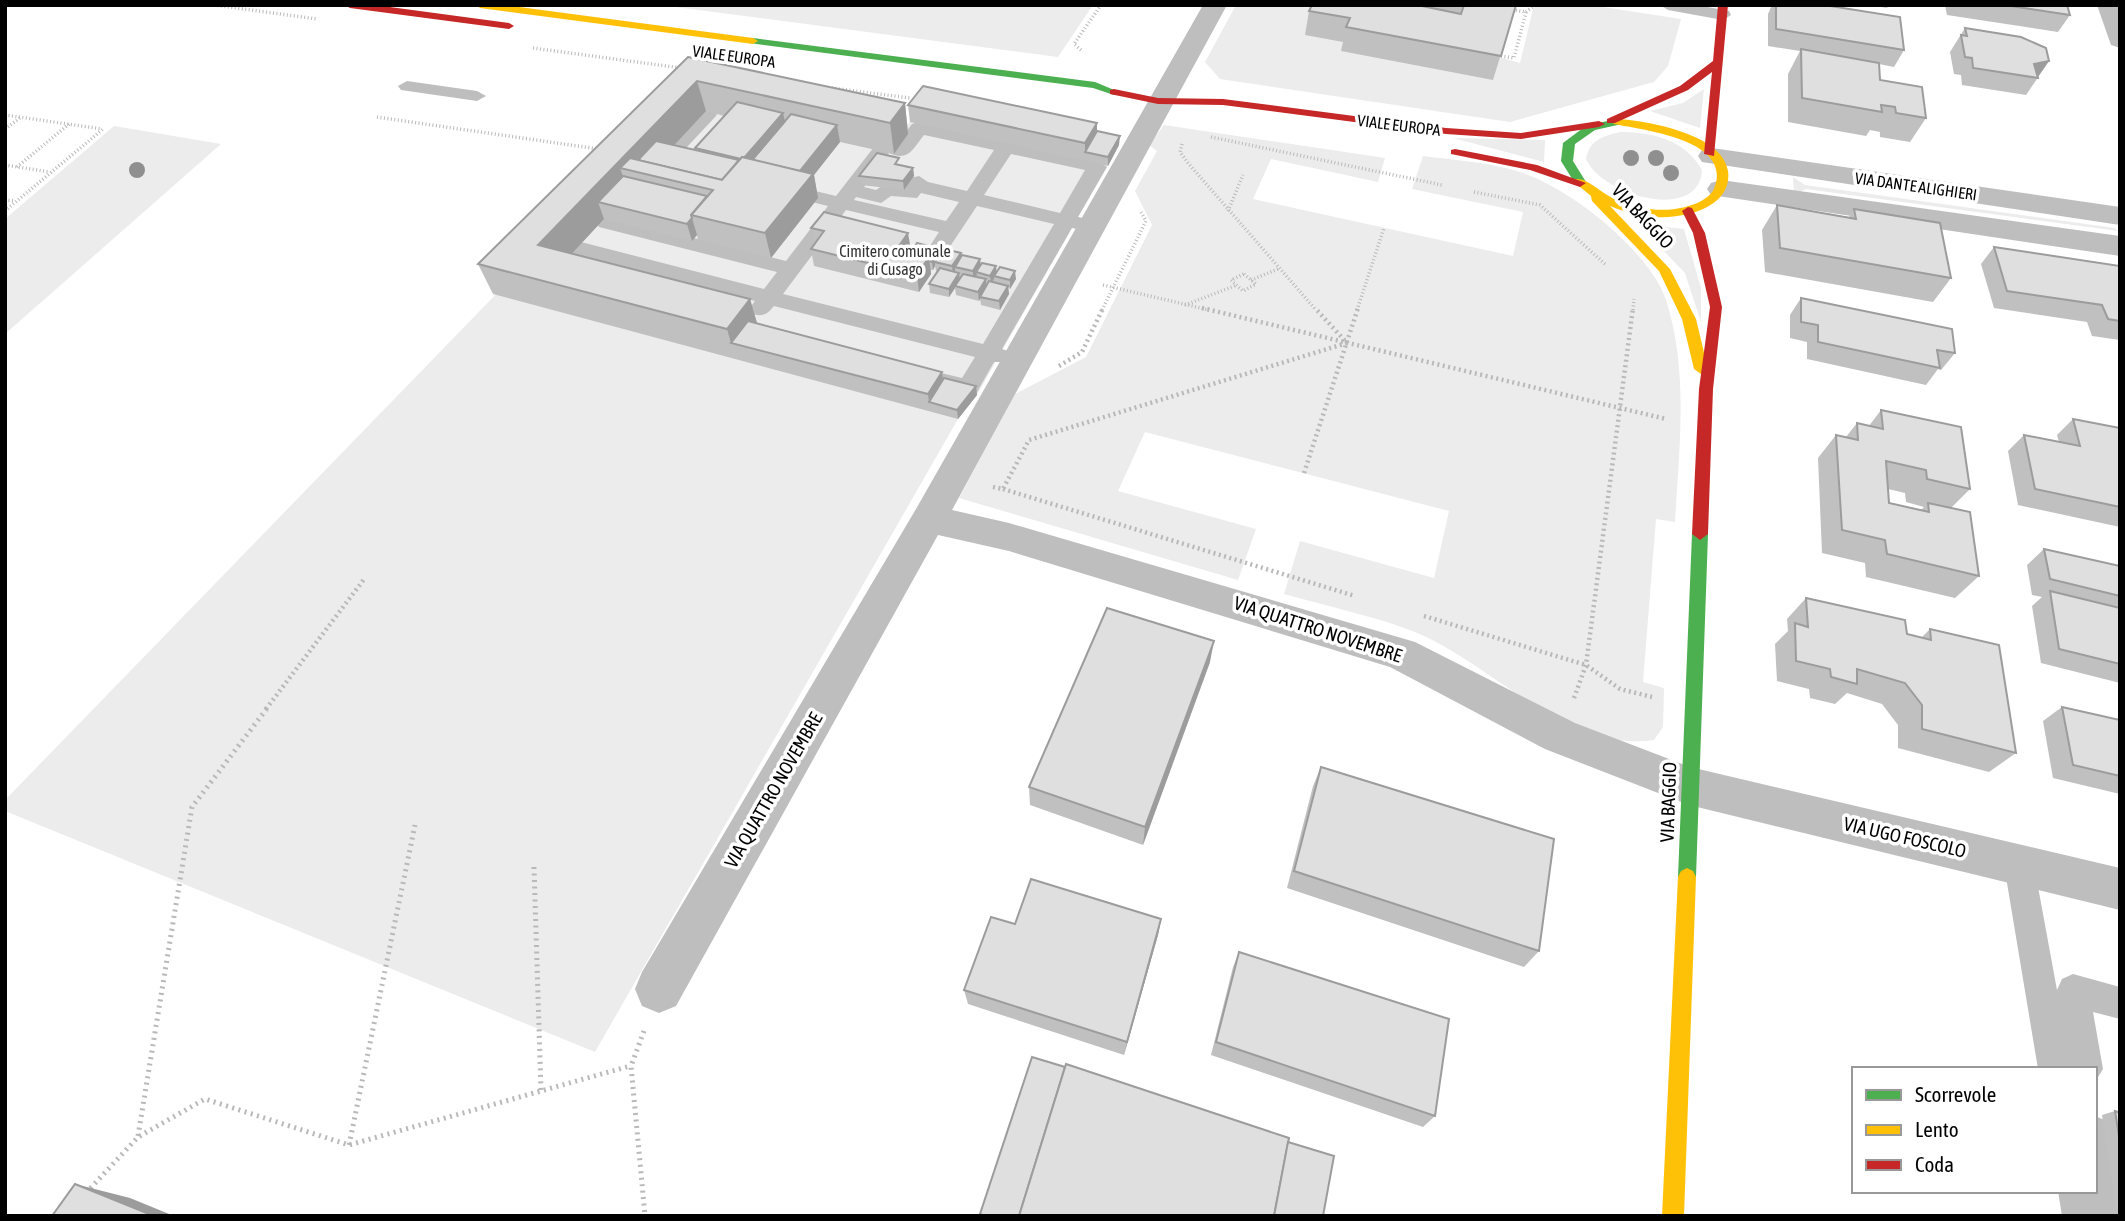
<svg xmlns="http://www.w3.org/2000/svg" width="2125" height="1221" viewBox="0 0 2125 1221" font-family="'Asap Condensed',sans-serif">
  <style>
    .green { fill: #ececec }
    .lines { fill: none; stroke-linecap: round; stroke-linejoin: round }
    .path-far2 { stroke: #b9b9b9; stroke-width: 3.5; stroke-dasharray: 1 2.5; stroke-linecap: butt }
    .path-far1 { stroke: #b9b9b9; stroke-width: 4.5; stroke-dasharray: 2 3.5; stroke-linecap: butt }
    .path { stroke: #b9b9b9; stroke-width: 5; stroke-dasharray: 2 4.5; stroke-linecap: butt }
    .lane { fill: #bebebe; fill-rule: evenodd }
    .street { fill: #bebebe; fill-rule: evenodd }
    .fast { fill: #4caf50; fill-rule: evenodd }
    .slow { fill: #ffc107; fill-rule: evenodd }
    .jam { fill: #c62828; fill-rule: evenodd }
    .tree { fill: #8f8f8f }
    .wall { fill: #c0c0c0; fill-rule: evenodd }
    .shaded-wall { fill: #9c9c9c }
    .building { fill: #dfdfdf; stroke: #9c9c9c; stroke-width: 2 }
    .labels { text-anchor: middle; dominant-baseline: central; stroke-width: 7; stroke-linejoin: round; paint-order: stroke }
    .far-street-label { font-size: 16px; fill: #000; stroke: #fff }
    .far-park-label { font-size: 16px; fill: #333; stroke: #fff }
    .street-label { font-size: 19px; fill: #000; stroke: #fff }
  </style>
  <rect width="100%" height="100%" fill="#fff"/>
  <g class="green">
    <polygon points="660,5 1093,5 1058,57"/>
    <polygon points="1236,5 1319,5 1520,63 1534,5 1590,5 1681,19 1668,66 1654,82 1510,122 1220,79 1205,62"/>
    <polygon points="704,80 908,124 925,103 1119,145 977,395 958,419 595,1052 5,811 5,800"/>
    <polygon points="1704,89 1700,128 1650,111 1683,103"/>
    <path d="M1164,125L1385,158L1378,182L1271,159L1253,199L1513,256L1523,212L1412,189L1423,156C1454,160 1487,162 1517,171C1568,186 1649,250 1666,300C1689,371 1679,449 1675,522L1656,519L1643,682L1664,688L1663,727L1654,740C1570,753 1495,668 1422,635C1383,618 1326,606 1284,594L1300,541L1434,578L1449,511L1145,432L1118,491L1256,529L1238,580L959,498L1015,394L1086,357L1152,225L1135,191L1157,151L1149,145Z"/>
    <polygon points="114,126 221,144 5,334 5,219"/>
    <path d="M1620,132C1653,132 1685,140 1702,170C1699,223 1602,196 1586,159C1589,140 1603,136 1620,132Z"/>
    <polygon points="1453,138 1545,140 1544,162"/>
    <polygon points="1793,177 1805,185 2115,228 2118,231 1806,189 1794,194"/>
    <polygon points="1638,224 1684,229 1701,288 1701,322 1685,273"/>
  </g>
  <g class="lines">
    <g class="path-far2">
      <polyline points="214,5 317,19"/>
      <polyline points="1526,12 1535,5"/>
      <polyline points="533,48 681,68"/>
      <polyline points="1081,50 1074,44 1101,5"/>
      <polyline points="1501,56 1514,58 1526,12 1514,10"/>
      <polyline points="832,88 910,98"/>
      <polyline points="5,115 102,129"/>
      <polyline points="377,117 598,149"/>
      <polyline points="5,129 20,118"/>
      <polyline points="1211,137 1442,185"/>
      <polyline points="1182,144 1180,152 1188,163 1316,310"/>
      <polyline points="5,165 50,172"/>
      <polyline points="17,167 69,124"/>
      <polyline points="1474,192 1540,205 1606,265"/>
      <polyline points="5,200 15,201"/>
      <polyline points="5,211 103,129"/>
      <polyline points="1228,211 1243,175"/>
      <polygon points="1244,274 1256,284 1243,291 1231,280"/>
      <polyline points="1251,280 1278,269"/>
      <polyline points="1103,285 1209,310"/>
      <polyline points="1185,305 1237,285"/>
      <polyline points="1102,310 1146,221 1141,212"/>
      <polyline points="1357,310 1384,228"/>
      <polyline points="1633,310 1634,299"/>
    </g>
    <g class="path-far1">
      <polyline points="1202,308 1666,419"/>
      <polyline points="1059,366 1082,352 1103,308"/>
      <polyline points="1304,473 1358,308"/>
      <polyline points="993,487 1003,489 1029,440 1347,343 1315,308"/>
      <polyline points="1003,489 1355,596"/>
      <polyline points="1424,616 1586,665 1620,689 1652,697"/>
      <polyline points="1574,698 1586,665 1633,308"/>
      <polyline points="266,709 365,578"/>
    </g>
    <g class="path">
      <polyline points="534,867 541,1091"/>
      <polyline points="644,1031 631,1066 645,1216"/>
      <polyline points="138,1136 192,807 268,707"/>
      <polyline points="349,1145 415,825"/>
      <polyline points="86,1193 138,1137 205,1099 349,1145 630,1066"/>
    </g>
    <g class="lane">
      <polygon points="1660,5 1697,5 1729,11 1731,15 1723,20 1668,10"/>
      <polygon points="407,81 477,91 486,96 477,101 401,90 398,86"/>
      <polygon points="709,106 718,112 716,116 672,163 658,163 655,159 658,155 702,108"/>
      <path d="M919,122L1097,161L1107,167L1078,217L1089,219L1092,224L1082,230L1072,228L1002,349L1011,352L1014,357L1011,362H994L976,394C962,398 943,390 929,386L926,380L929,374L937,372L962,378L975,357L774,306C767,314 764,317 752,314L749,309L755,301L574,254L571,249L581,242L764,289L777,272L599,227L596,222L606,216L786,261L828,206L775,193L772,189L775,185L782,183L836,196L874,147L897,144L912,124ZM924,135L994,150L967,191L928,182L919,176L902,180L901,186L886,183L876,190L864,187L889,153C908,162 913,149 924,135ZM1011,154L1085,170L1060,213L984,195ZM921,193L959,202L946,221L854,200L856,197L881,203L891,196L917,198ZM977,206L1054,224L983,344L783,294L846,210L939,232L926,252L936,259L943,257Z"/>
      <polygon points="2019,851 2030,855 2034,865 2057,990 2062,979 2073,974 2120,987 2120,1019 2093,1012 2103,1069 2095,1082 2095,1069 2038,1069 2004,865 2008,855"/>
      <path d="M2095,1116L2107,1121C2119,1151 2120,1184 2120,1216H2062L2058,1191H2095Z"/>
    </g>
    <g class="street">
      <polygon points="1203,5 1227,5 952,510 1009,523 1415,642 1575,723 1690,767 2120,868 2120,910 1689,805 1545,749 1390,667 1009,551 938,535 676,1006 659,1013 642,1006 635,989 642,972 916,509"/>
      <polygon points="2097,5 2120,5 2120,48 2111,45"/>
      <polygon points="1712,148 2120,207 2120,225 1702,162 1698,156 1702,150"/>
      <polygon points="1721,180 2120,236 2120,256 1711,195 1707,189 1711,183"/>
    </g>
    <g class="fast">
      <polygon points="753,38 1095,82 1119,92 1114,95 1093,88 749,43 749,39"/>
      <polygon points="1618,119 1624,122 1622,124 1595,130 1575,144 1573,161 1586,182 1584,185 1576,185 1561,161 1563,143 1587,125"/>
      <polygon points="1700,528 1708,534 1696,877 1693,883 1687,886 1681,883 1678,877 1692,534"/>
    </g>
    <g class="slow">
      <polygon points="475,5 505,5 753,38 758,41 753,44 480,8"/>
      <path d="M1618,119C1648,121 1723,134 1728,171C1733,207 1685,219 1657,217C1641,217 1625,212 1610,206L1670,269L1696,319L1708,369L1706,372L1701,374L1694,369L1682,319L1659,271L1592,201L1591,196L1574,182L1576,179C1588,178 1601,193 1613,198C1632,207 1654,212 1675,209C1688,207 1711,201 1715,186C1731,139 1642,130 1614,124L1612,122Z"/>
      <polygon points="1687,868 1693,871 1696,877 1684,1216 1662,1216 1678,877 1681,871"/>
    </g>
    <g class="jam">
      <polygon points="345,5 375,5 509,23 514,26 509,29 350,8"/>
      <polygon points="1718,5 1728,5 1714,156 1704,154 1712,72 1688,90 1615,123 1607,123 1607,119 1680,86 1713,61"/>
      <polygon points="1114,89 1158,98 1223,99 1446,128 1521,133 1599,121 1605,124 1599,127 1521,139 1446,134 1223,105 1158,104 1110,94 1110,90"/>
      <polygon points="1455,149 1537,165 1586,183 1580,187 1530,170 1451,154 1451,150"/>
      <polygon points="1688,207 1692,208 1705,233 1722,307 1713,389 1708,534 1700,540 1692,534 1699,389 1710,307 1693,233 1682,211"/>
    </g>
  </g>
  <g class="tree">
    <circle cx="1631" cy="158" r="8"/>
    <circle cx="1656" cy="158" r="8"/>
    <circle cx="137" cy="170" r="8"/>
    <circle cx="1671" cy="173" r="8"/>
  </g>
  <g class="wall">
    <polygon points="1312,5 1516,5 1493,80 1341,51 1343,42 1305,35 1309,11"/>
    <polygon points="1772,5 1824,5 1904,50 1894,67 1879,64 1880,80 1926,118 1910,142 1880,137 1880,132 1870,130 1866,136 1788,122 1788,74 1800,51 1768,46 1768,14"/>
    <polygon points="1870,5 1889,5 1887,8"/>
    <polygon points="1945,5 2067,5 2070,15 2058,32 1947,15"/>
    <polygon points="1965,28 2049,61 2026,95 1962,85 1961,75 1954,74 1950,52"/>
    <path d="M688,57L905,103L908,134L894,154L840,142L814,175L818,198L771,258L698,240L697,235L692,241L604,219L572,253L750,299L757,323L942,372L943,380L976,386L977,395L958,419L493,294L478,264ZM706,111L724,116L695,148V150L674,145Z"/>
    <polygon points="908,105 1097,131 1119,145 1108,166 910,122"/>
    <polygon points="913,168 914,176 904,190 861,185 859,176"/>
    <polygon points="1777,205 1849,217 1854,209 1951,278 1933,302 1765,272 1762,230"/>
    <polygon points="811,228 911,250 909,252 941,254 980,259 981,265 1016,279 1010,289 1008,288 1009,294 1000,310 981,305 980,298 979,301 956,295 955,288 949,297 930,293 929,284 937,272 936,271 935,266 933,270 931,270 931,274 919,292 814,266 811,249 815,243"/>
    <polygon points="1994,247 2120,266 2120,340 2092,336 2087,322 1994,308 1981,264"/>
    <polygon points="1801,298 1955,353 1941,370 1938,369 1926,385 1807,359 1807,342 1790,338 1790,315"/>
    <path d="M1881,410L1970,489L1951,508L1979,576L1955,598L1866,577L1865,563L1822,553L1818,458L1836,435L1846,437L1857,423L1869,426ZM1888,489L1905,493L1906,502L1924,507L1921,510L1889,503Z"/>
    <polygon points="2073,419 2120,428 2120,527 2018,505 2008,451 2024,435 2059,442 2057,435"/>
    <polygon points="2044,549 2120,566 2120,683 2041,663 2032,606 2042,597 2032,595 2027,565"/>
    <polygon points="1806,598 1907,634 1921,638 1930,629 2016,753 1989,772 1898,748 1898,725 1882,704 1847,693 1835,704 1810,698 1809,689 1777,681 1775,644 1788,631 1787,619"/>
    <polygon points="1210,662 1143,845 1030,805 1029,787"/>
    <polygon points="2062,707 2120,720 2120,794 2053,778 2043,721"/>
    <polygon points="1321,767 1539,951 1524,967 1287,888 1313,786"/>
    <polygon points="1161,919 1158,935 1124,1055 968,1004 964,990 1015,924"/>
    <polygon points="1239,952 1435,1116 1423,1127 1211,1055 1233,967"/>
    <polygon points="2115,1111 2120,1113 2120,1216 2117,1216 2102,1115"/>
  </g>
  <g class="shaded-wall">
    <polygon points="2049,61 2037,78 2034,64"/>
    <polygon points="697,81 706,111 651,170 620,168 629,193 598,202 604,219 552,275 538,245"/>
    <polygon points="905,103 908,134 894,154 890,123"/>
    <polygon points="783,113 787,130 753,169 742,159"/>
    <polygon points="1097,123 1097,140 1085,152 1085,143"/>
    <polygon points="837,125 840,142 814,175 818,198 771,258 765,233 798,172"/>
    <polygon points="1120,136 1119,145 1108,166 1108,157"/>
    <polygon points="913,168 914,176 904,190 903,181"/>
    <polygon points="692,218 697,235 692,241 687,224"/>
    <polygon points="908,233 911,250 899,266 897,249"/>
    <polygon points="940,249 941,257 935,262 935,266 933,270 932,262"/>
    <polygon points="961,253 961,262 955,267 955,271 953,275 952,266"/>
    <polygon points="929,257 931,274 919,292 917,275"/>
    <polygon points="980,259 981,268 976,272 977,275 973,280 973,271"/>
    <polygon points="996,266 997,275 994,276 994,279 991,284 990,276"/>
    <polygon points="1015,271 1016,279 1010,289 1010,280"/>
    <polygon points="959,273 960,281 955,286 955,288 949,297 949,289"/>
    <polygon points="986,279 986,288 979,301 978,292"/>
    <polygon points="1008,286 1009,294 1000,310 999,301"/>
    <polygon points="750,299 759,330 731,343 727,329"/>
    <polygon points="942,372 944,389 929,402 928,394"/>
    <polygon points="976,386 977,395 958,419 957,410"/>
    <polygon points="1214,641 1210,662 1143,845 1145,827"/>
    <polygon points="1161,919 1158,935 1124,1055 1127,1042"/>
    <polygon points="75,1184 130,1198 174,1216 154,1216"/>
  </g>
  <g class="building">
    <polygon points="1312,5 1417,5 1461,14 1464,5 1516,5 1501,56 1346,27 1350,18 1309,11"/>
    <polygon points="1776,5 1824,5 1900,17 1904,50 1776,29"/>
    <polygon points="2004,5 2067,5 2070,15"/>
    <polygon points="1965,28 2021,37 2046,48 2049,61 2034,64 2038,78 1973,68 1972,58 1965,57 1961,35 1967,36"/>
    <polygon points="1801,49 1879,63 1880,80 1922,87 1926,118 1896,113 1895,107 1881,105 1882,112 1802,98"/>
    <polygon points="688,57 905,103 890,123 697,81 538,245 750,299 727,329 478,264"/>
    <polygon points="923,86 1097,123 1085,143 908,105"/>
    <polygon points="737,102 783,113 744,158 742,157 741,159 695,148"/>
    <polygon points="791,114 837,125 800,171 752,160"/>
    <polygon points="785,121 752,160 751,159"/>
    <polygon points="1097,131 1120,136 1108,157 1085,152"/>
    <polygon points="656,141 739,160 722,180 638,160"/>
    <polygon points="877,153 899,158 895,164 913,168 903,181 859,176"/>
    <polygon points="742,157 813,174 765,233 691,215 713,190 620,168 630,158 722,180"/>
    <polygon points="623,176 707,196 691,215 692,218 687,224 598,202"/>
    <polygon points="1777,205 1856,219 1854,209 1940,223 1951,278 1780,248"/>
    <polygon points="824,212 908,233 897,249 929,257 917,275 811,249 824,231 811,228"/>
    <polygon points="917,243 940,249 932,262 930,261 929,257 911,253"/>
    <polygon points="1994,247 2120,266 2120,321 2108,319 2102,305 2007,291"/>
    <polygon points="944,249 961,253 952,266 935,262"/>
    <polygon points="962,255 980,259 973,271 955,267"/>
    <polygon points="982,263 996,266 990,276 976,272"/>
    <polygon points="1000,267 1015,271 1010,280 994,276"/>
    <polygon points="940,268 959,273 949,289 929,284"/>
    <polygon points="963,274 986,279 978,292 955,286"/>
    <polygon points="989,281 1008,286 999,301 980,297"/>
    <polygon points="1801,298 1952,329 1955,353 1937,350 1940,368 1818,342 1818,325 1801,322"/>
    <polygon points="748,321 942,372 928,394 731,343"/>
    <polygon points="944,378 976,386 957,410 929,402"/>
    <polygon points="1881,410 1961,427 1970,489 1927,479 1926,470 1886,461 1889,503 1929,512 1928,503 1970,512 1979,576 1887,554 1885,540 1842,530 1836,435 1858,440 1857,423 1883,429"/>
    <polygon points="2073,419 2120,428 2120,507 2035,489 2024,435 2080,446"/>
    <polygon points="2044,549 2120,566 2120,596 2050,579"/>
    <polygon points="2050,591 2120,608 2120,664 2059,649"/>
    <polygon points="1806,598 1905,620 1907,634 1931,640 1930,629 1999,645 2016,753 1922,729 1922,705 1905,683 1857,669 1857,684 1831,677 1830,669 1796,661 1795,623 1808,627"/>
    <polygon points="1107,608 1214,641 1145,827 1029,787"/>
    <polygon points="2062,707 2120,720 2120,776 2073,765"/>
    <polygon points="1321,767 1554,839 1539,951 1294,871"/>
    <polygon points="1031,879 1161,919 1127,1042 964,990 991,917 1015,924"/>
    <polygon points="1239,952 1449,1019 1435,1116 1216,1042"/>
    <polygon points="1032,1057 1065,1067 1019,1216 985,1216 980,1214"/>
    <polygon points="1066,1064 1289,1138 1274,1216 1019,1216"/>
    <polygon points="2115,1111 2120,1113 2120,1142"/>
    <polygon points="1288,1142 1334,1156 1323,1216 1274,1216"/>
    <polygon points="75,1184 154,1216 52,1216"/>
  </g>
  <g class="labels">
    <g class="far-street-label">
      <text transform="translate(734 56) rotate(8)">VIALE EUROPA</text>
      <text transform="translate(1399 125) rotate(7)">VIALE EUROPA</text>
      <text transform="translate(1916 186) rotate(8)">VIA DANTE ALIGHIERI</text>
    </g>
    <g class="far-park-label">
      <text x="895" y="251">Cimitero comunale<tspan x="895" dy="18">di Cusago</tspan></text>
    </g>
    <g class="street-label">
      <text transform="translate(1643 216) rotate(47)">VIA BAGGIO</text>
      <text transform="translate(1318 629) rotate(18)">VIA QUATTRO NOVEMBRE</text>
      <text transform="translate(773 790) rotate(-60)">VIA QUATTRO NOVEMBRE</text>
      <text transform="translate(1668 802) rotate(-88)">VIA BAGGIO</text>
      <text transform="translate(1905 837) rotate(13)">VIA UGO FOSCOLO</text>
    </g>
  </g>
  <rect width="2125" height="1221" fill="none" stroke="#000000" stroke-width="14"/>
  <rect x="1852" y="1067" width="245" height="126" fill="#ffffff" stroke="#999999" stroke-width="2"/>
  <rect x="1866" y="1090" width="35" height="10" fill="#4caf50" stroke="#999999" stroke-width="2"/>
  <text x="1915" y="1102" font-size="21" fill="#000000">Scorrevole</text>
  <rect x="1866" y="1125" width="35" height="10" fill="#ffc107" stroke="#999999" stroke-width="2"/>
  <text x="1915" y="1137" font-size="21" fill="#000000">Lento</text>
  <rect x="1866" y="1160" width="35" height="10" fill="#c62828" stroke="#999999" stroke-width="2"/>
  <text x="1915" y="1172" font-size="21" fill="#000000">Coda</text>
</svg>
